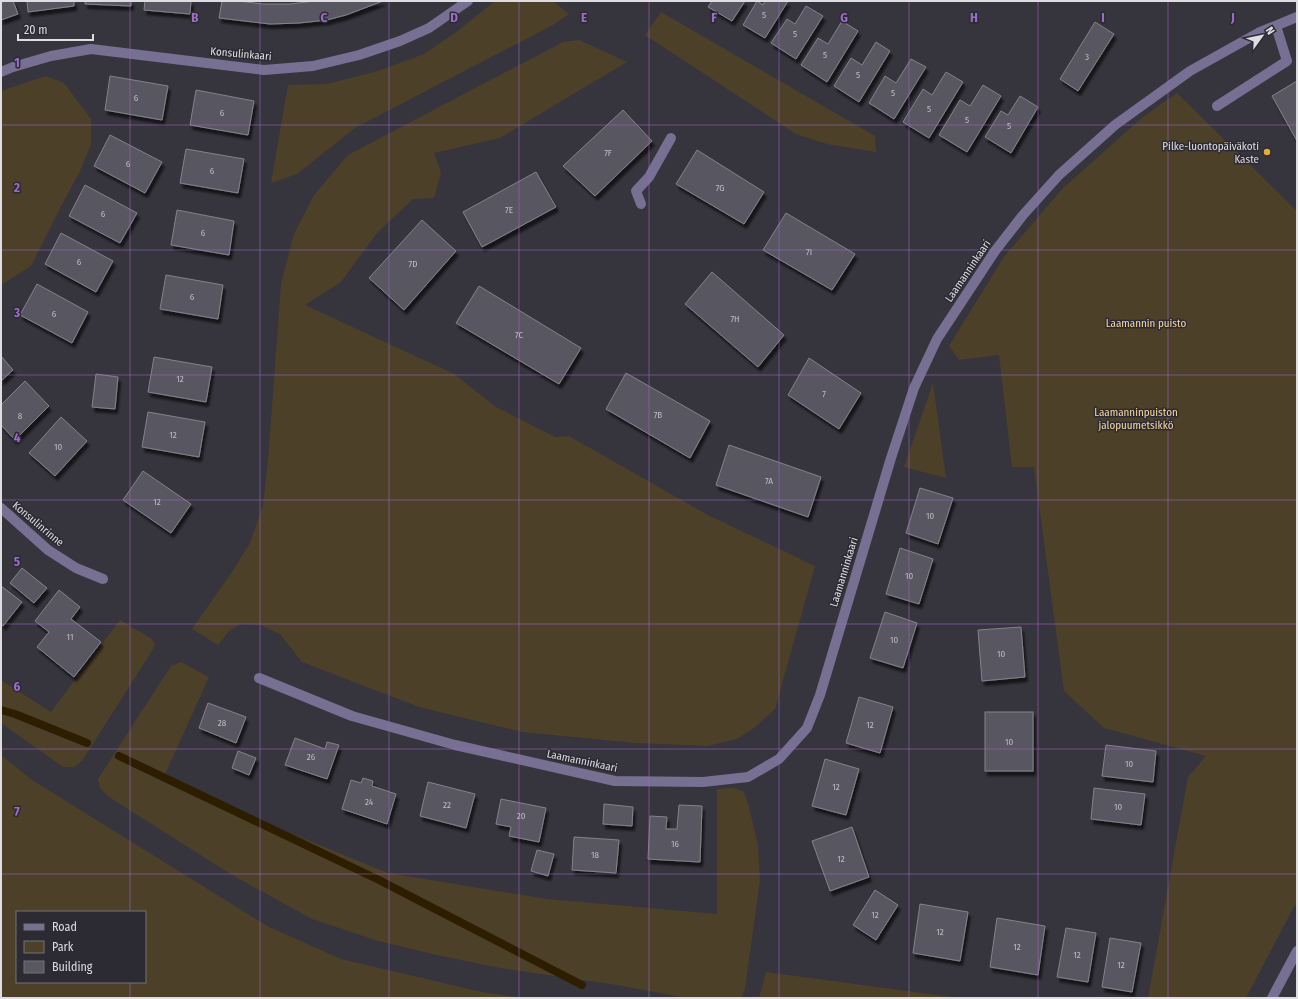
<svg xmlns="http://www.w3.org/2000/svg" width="1298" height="999" viewBox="0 0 1298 999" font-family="'Fira Sans Condensed',sans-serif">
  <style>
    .green { fill: #4d4029; fill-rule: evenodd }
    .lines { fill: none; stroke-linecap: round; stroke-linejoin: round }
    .stream { stroke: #2e1e00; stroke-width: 8 }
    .building { fill: #595761; stroke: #83828b; filter: url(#shadow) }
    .minor { stroke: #777092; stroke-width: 10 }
    .grid { fill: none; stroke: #9e6acb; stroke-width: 1; stroke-opacity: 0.55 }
    .poi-dot { fill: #e5ad35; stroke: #2c2b33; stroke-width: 1.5 }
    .labels { text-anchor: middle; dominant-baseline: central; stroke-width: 3; stroke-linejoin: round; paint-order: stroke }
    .number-label { font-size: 9px; fill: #bdbcc2 }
    .street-label { font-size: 11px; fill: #dedde2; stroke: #2c2b33 }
    .poi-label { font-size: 11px; fill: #dedde2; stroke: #2c2b33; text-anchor: end }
    .park-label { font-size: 11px; fill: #f8d79c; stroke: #2c2b33 }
    .grid-label { font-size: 13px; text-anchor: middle; font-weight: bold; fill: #9e6acb; stroke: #2c2b33; stroke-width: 3; stroke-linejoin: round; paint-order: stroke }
  </style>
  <defs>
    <filter id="shadow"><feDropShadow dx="2.5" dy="4.5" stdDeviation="1" flood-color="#0009"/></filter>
  </defs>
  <rect width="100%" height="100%" fill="#36353d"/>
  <g class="green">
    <polygon points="495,1 553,1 569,14 553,25 355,128 297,174 271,183 288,85 327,84 381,70 424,54 455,33"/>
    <polygon points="661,12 875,136 876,152 827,144 796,134 645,35"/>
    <polygon points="579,40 627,62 500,138 434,153 441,173 434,198 413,199 377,233 341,282 305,305 454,374 496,407 555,437 569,436 706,514 815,566 775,709 754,728 737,739 708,746 635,743 523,732 419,707 302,662 280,634 260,625 240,624 229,631 218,645 192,629 232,572 250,543 263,505 268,461 281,284 294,234 314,195 348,155 563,42"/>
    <polygon points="46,76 64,83 91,119 91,145 80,171 57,214 31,266 1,285 1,91"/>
    <polygon points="1177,93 1297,211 1297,901 1246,998 1148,998 1188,777 1206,756 1104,728 1064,691 1034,467 1012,467 999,355 959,360 949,346 1004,257 1062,189 1143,117"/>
    <polygon points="933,383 946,478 904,467"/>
    <polygon points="120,620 152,639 155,646 82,761 74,767 63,767 1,723 1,680 51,712"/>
    <polygon points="181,662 209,677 162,781 388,873 547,899 717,914 717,789 735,788 744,792 749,807 758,845 760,880 745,989 741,998 687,998 611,984 500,968 446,957 378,941 312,919 232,875 109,797 100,788 98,779 171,666"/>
    <path d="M1,755L32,780L269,927L341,959L482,992L525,998H1ZM17,912H145V982H17Z"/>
    <polygon points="766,972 959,998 759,998"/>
  </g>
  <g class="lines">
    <g class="stream">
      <polyline points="1,710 15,714 87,743"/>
      <polyline points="119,756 379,880 582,985"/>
    </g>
  </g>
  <g class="building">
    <polygon points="1,1 13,1 18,14 1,20"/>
    <polygon points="27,1 74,1 74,6 28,12"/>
    <polygon points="85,1 131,1 131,6 85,4"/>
    <polygon points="145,1 191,1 190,14 144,10"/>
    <polygon points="222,1 238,1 263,4 290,4 315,1 383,1 346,15 327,20 299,23 270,24 219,18"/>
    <polygon points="712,1 745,1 732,21 708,7"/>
    <polygon points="757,1 763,5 765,1 788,1 765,38 743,25"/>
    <polygon points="806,6 823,16 796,59 771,43 787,19 795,24"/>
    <polygon points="842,21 858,31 827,82 801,65 818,38 828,44"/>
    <polygon points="1095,22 1114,34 1078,91 1060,79"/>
    <polygon points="876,42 890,51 859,102 834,86 851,58 862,65"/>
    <polygon points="911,59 926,67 894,119 869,103 885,76 896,83"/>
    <polygon points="946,72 963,82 929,138 903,122 923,89 932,95"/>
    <polygon points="110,76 168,86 162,120 105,110"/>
    <polygon points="1297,81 1297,141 1272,96"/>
    <polygon points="983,85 1001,96 967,152 939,135 960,100 970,106"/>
    <polygon points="196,90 254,101 248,135 190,125"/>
    <polygon points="1020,96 1038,107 1011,153 985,137 1001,111 1008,115"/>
    <polygon points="623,110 652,141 595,196 563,166"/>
    <polygon points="110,135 162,162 145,193 94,166"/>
    <polygon points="186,149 244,159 238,193 180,183"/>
    <polygon points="697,150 764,192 744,224 676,184"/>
    <polygon points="536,172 556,207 482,247 463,212"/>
    <polygon points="85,185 137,213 120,243 69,216"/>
    <polygon points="177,210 234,221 229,255 171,245"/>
    <polygon points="786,213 855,254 832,290 763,250"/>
    <polygon points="422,220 456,251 404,310 369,278"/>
    <polygon points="61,233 113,261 96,292 45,264"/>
    <polygon points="712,272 784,335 758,367 685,304"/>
    <polygon points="166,275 223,285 218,319 160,309"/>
    <polygon points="37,284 88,312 72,343 20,315"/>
    <polygon points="479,286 581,348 559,384 456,323"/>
    <polygon points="1,356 13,370 1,381"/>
    <polygon points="154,357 212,367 206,402 148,392"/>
    <polygon points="809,358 861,393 839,429 788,395"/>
    <polygon points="626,373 710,421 690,458 606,409"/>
    <polygon points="96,374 118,377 115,409 92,407"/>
    <polygon points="25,381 49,406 15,440 1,425 1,405"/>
    <polygon points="148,412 205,422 199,457 142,447"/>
    <polygon points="61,417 87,441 55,476 29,453"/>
    <polygon points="729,445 821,477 808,517 716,485"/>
    <polygon points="143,471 191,504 171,533 123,500"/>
    <polygon points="920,488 953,498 938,544 906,533"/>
    <polygon points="900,548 933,559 919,604 886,594"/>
    <polygon points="22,568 47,588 34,603 10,583"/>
    <polygon points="1,586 22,602 3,626 1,624"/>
    <polygon points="59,590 80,607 71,619 101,642 74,677 37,647 49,632 35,621"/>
    <polygon points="885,612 917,623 903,668 870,658"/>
    <polygon points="1021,627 1025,677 982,681 978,630"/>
    <polygon points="859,697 893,707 880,753 846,743"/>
    <polygon points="208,703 246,717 236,743 199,728"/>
    <rect x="985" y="712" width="48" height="59"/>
    <polygon points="295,738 325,749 327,742 339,745 327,779 285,765"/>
    <polygon points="1106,745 1156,751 1153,782 1102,776"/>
    <polygon points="238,751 256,758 249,775 232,768"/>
    <polygon points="825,759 859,769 846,815 812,806"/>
    <polygon points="363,778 373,781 372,786 396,794 387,824 342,809 351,780 361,783"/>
    <polygon points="428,782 475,794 466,828 420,816"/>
    <polygon points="1094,788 1145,794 1141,825 1091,819"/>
    <polygon points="501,799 546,808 539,842 509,836 511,827 496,824"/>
    <polygon points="604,804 633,807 632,826 603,824"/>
    <polygon points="679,805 702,806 700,862 648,859 650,816 667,817 666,829 677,829"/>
    <polygon points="852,827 869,877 830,891 812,841"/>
    <polygon points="574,837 619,840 616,873 572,870"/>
    <polygon points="537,850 554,854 548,876 531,871"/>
    <polygon points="875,890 898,905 876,940 853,925"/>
    <polygon points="920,904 968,912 960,961 913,953"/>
    <polygon points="997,918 1045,926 1038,975 990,967"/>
    <polygon points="1066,928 1096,933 1088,982 1057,977"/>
    <polygon points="1110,938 1141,943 1132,992 1102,987"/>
  </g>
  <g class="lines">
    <g class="minor">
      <polyline points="1,72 13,67 51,56 91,49 264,70 313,66 359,55 400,41 429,28 468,1"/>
      <polyline points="1217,106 1287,61 1276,26"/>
      <polyline points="641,204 636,191 649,177 671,138"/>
      <polyline points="1,508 48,550 76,568 103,579"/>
      <polyline points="259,678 352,716 455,745 615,781 703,782 748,777 779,759 807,728 820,695 891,458 914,388 937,339 995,251 1023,215 1059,175 1115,125 1190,71 1258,33 1297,17"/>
      <polyline points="1272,998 1297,951"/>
    </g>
  </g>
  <path class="grid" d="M130,1V912M260,1V998M389,1V998M519,1V998M649,1V998M779,1V998M909,1V998M1038,1V998M1168,1V998M1,125H1297M1,250H1297M1,375H1297M1,500H1297M1,624H1297M1,749H1297M1,874H1297M130,982V998"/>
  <circle class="poi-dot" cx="1267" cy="152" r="4"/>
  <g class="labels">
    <g class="number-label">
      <text x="764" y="15">5</text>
      <text x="795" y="34">5</text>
      <text x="825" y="55">5</text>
      <text x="1087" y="57">3</text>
      <text x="858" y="75">5</text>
      <text x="893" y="93">5</text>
      <text x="136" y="98">6</text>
      <text x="929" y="109">5</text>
      <text x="222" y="113">6</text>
      <text x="967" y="120">5</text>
      <text x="1009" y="126">5</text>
      <text x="608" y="153">7F</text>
      <text x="128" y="164">6</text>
      <text x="212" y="171">6</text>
      <text x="720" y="188">7G</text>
      <text x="509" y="210">7E</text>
      <text x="103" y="214">6</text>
      <text x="203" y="233">6</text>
      <text x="809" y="252">7I</text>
      <text x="79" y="262">6</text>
      <text x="413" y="264">7D</text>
      <text x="192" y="297">6</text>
      <text x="54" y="314">6</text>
      <text x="735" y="319">7H</text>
      <text x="519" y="335">7C</text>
      <text x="180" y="379">12</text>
      <text x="824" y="394">7</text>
      <text x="658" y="415">7B</text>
      <text x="20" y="416">8</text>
      <text x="173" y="435">12</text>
      <text x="58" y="447">10</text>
      <text x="769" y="481">7A</text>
      <text x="157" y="502">12</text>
      <text x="930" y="516">10</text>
      <text x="909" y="576">10</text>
      <text x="70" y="637">11</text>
      <text x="894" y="640">10</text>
      <text x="1001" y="654">10</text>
      <text x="222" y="723">28</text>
      <text x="870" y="725">12</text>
      <text x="1009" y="742">10</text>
      <text x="311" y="757">26</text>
      <text x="1129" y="764">10</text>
      <text x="836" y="787">12</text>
      <text x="369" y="802">24</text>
      <text x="447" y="805">22</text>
      <text x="1118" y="807">10</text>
      <text x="521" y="816">20</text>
      <text x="675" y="844">16</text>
      <text x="595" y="855">18</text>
      <text x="841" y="859">12</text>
      <text x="875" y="915">12</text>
      <text x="940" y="932">12</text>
      <text x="1017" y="947">12</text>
      <text x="1077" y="955">12</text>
      <text x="1121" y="965">12</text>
    </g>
    <g class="street-label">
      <text transform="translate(241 54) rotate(5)">Konsulinkaari</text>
      <text transform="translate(968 271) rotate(-56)">Laamanninkaari</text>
      <text transform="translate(38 524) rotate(40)">Konsulinrinne</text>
      <text transform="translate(844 572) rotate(-73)">Laamanninkaari</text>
      <text transform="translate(582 761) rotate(12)">Laamanninkaari</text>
    </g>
    <g class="poi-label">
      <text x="1259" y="146">Pilke-luontopäiväkoti<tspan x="1259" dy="13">Kaste</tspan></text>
    </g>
    <g class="park-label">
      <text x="1146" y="323">Laamannin puisto</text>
      <text x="1136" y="412">Laamanninpuiston<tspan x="1136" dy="13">jalopuumetsikkö</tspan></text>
    </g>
  </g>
  <g class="grid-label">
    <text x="195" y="22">B</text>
    <text x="324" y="22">C</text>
    <text x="454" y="22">D</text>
    <text x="584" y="22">E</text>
    <text x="714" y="22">F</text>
    <text x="844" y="22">G</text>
    <text x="974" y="22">H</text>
    <text x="1103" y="22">I</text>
    <text x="1233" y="22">J</text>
    <text x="17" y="67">1</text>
    <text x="17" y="192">2</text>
    <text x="17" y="317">3</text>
    <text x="17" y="442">4</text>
    <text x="17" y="566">5</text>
    <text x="17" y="691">6</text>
    <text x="17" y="816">7</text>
  </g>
  <rect width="1298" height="999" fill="none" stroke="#dedde2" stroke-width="4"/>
  <rect x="16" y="911" width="130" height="72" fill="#2c2b33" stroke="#737279"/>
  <rect x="24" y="924" width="20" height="6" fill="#777092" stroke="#737279"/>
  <text x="52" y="931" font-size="12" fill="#dedde2">Road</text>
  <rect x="24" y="941" width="20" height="12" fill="#4d4029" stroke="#737279"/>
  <text x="52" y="951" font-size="12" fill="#dedde2">Park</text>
  <rect x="24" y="961" width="20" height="12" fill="#595761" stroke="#737279"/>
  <text x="52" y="971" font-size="12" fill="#dedde2">Building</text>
  <g transform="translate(1262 36) rotate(57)" stroke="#2c2b33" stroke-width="3" paint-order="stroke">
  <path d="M0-3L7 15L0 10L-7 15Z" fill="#dedde2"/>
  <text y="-6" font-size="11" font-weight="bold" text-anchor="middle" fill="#dedde2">N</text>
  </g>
  <path d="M18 34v6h75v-6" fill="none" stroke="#dedde2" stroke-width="2"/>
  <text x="24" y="34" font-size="12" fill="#dedde2" stroke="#2c2b33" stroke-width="3" paint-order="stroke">20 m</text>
</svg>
